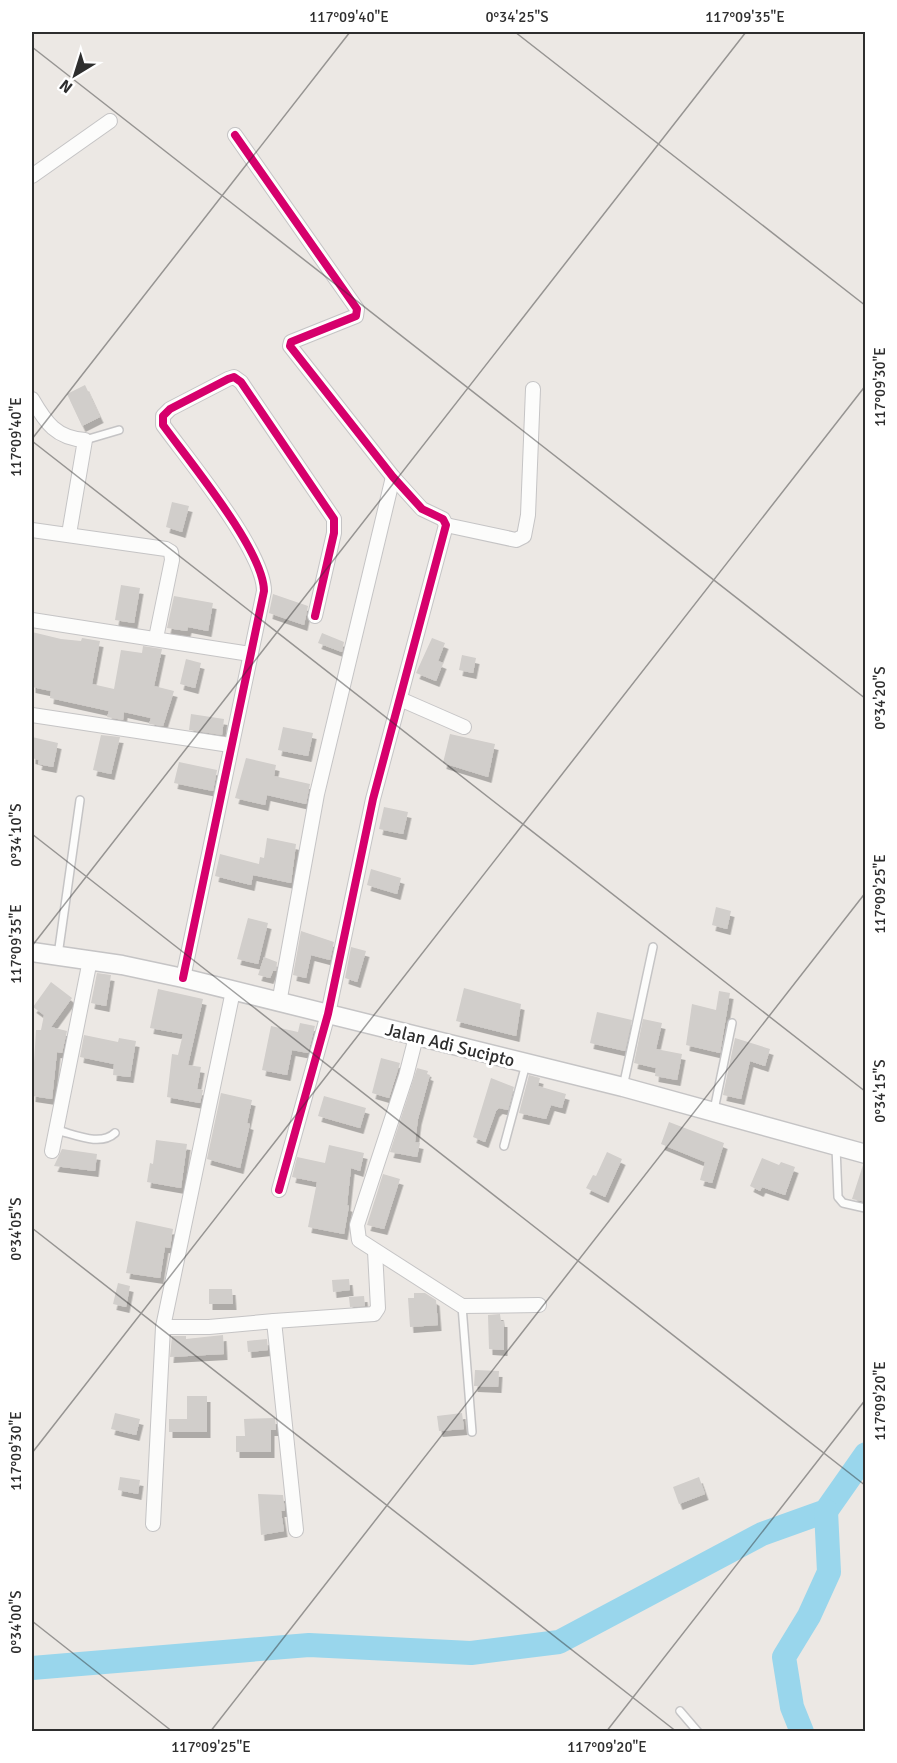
<svg xmlns="http://www.w3.org/2000/svg" width="897" height="1763" viewBox="0 0 897 1763" font-family="Signika,sans-serif">
  <style>
    .lines { fill: none; stroke-linecap: round; stroke-linejoin: round }
    .river { stroke: #99d6ec; stroke-width: 24 }
    .building { fill: #d1cecb; filter: url(#shadow) }
    .lane-casing { stroke: #c5c4c5; stroke-width: 10 }
    .street-casing { stroke: #c5c4c5; stroke-width: 16 }
    .secondary-casing { stroke: #c5c4c5; stroke-width: 21 }
    .lane { stroke: #fcfcfb; stroke-width: 7 }
    .street { stroke: #fcfcfb; stroke-width: 14 }
    .secondary { stroke: #fcfcfb; stroke-width: 18 }
    .cycleway-casing { stroke: #fff; stroke-width: 11 }
    .cycleway { stroke: #d6006c; stroke-width: 8 }
    .ticks { fill: none; stroke: #2e2e2e; stroke-width: 1.5; stroke-opacity: 0.45 }
    .labels { text-anchor: middle; dominant-baseline: central; stroke-width: 6; stroke-linejoin: round; paint-order: stroke }
    .street-label { font-size: 18px; fill: #2e2e2e; stroke: #fff }
    .neatline { fill: none; stroke: #2e2e2e; stroke-width: 2 }
    .ticks-label { font-size: 15px; text-anchor: middle; fill: #2e2e2e }
  </style>
  <defs>
    <filter id="shadow"><feDropShadow dx="3.5" dy="6" stdDeviation="0" flood-color="#0004"/></filter>
  </defs>
  <rect width="100%" height="100%" fill="#ece8e4"/>
  <g class="lines">
    <g class="river">
      <polyline points="32,1668 309,1645 471,1653 559,1642 762,1534 826,1511 866,1454"/>
      <polyline points="802,1732 792,1707 784,1657 809,1616 829,1572 826,1511"/>
    </g>
  </g>
  <g class="building">
    <polygon points="85,385 100,417 82,426 67,394"/>
    <polygon points="172,502 189,506 182,532 166,527"/>
    <polygon points="121,585 140,588 134,623 115,620"/>
    <polygon points="273,594 308,606 304,625 269,613"/>
    <polygon points="174,596 213,603 208,631 188,627 187,631 167,628"/>
    <polygon points="32,632 61,639 81,641 82,638 100,641 92,684 114,689 121,650 142,653 143,646 162,649 154,686 174,691 163,726 149,724 151,718 124,712 123,720 107,717 109,711 50,698 51,691 32,687"/>
    <polygon points="322,633 344,642 342,652 318,643"/>
    <polygon points="432,638 445,643 438,661 443,663 436,681 416,673"/>
    <polygon points="462,655 476,658 473,673 459,670"/>
    <polygon points="186,659 201,663 195,688 180,684"/>
    <polygon points="191,714 224,719 222,735 189,730"/>
    <polygon points="283,727 313,733 308,756 278,750"/>
    <polygon points="450,734 495,744 488,777 443,763"/>
    <polygon points="101,735 120,737 111,774 93,770"/>
    <polygon points="32,737 58,743 53,767 38,764 39,760 32,758"/>
    <polygon points="246,758 276,765 274,776 310,784 306,804 267,795 265,805 235,798"/>
    <polygon points="179,762 217,770 213,791 174,783"/>
    <polygon points="384,807 408,812 403,834 379,829"/>
    <polygon points="267,838 296,844 291,883 253,875 251,885 215,876 220,854 259,864 260,857 264,858"/>
    <polygon points="371,869 401,878 397,894 367,885"/>
    <polygon points="716,907 731,911 727,929 712,925"/>
    <polygon points="248,918 268,923 258,964 237,959"/>
    <polygon points="301,931 334,942 330,960 311,955 306,978 293,975"/>
    <polygon points="351,947 366,951 357,982 345,978"/>
    <polygon points="264,957 277,962 276,971 273,971 270,978 258,975"/>
    <polygon points="97,973 111,975 106,1006 91,1003"/>
    <polygon points="51,982 72,998 51,1027 67,1031 62,1053 57,1052 52,1099 32,1096 36,1030 41,1030 44,1015 33,1007"/>
    <polygon points="464,988 521,1004 516,1036 456,1021"/>
    <polygon points="158,989 203,999 188,1065 201,1067 197,1089 203,1090 200,1103 167,1097 172,1054 178,1055 183,1034 150,1028"/>
    <polygon points="719,991 730,993 720,1053 686,1045 692,1004 716,1010"/>
    <polygon points="597,1012 632,1020 625,1051 590,1043"/>
    <polygon points="643,1019 662,1023 656,1049 682,1054 677,1080 655,1076 656,1068 634,1063"/>
    <polygon points="300,1023 315,1026 308,1053 292,1050 287,1075 262,1070 271,1026 298,1032"/>
    <polygon points="84,1035 118,1042 119,1038 136,1041 130,1077 113,1075 114,1064 80,1057"/>
    <polygon points="735,1038 770,1049 765,1066 750,1061 741,1099 723,1095"/>
    <polygon points="381,1058 400,1063 389,1098 372,1093"/>
    <polygon points="417,1068 428,1071 427,1074 430,1075 418,1119 415,1142 420,1143 417,1157 390,1152"/>
    <polygon points="529,1075 540,1078 538,1086 566,1094 562,1108 551,1105 546,1119 519,1113"/>
    <polygon points="491,1078 514,1087 508,1110 499,1108 496,1111 485,1142 473,1137"/>
    <polygon points="221,1093 252,1100 247,1123 250,1124 240,1168 207,1159"/>
    <polygon points="324,1096 366,1108 360,1128 318,1116"/>
    <polygon points="669,1122 724,1143 712,1183 700,1180 705,1162 661,1144"/>
    <polygon points="156,1140 187,1144 181,1188 147,1182 150,1163 153,1164"/>
    <polygon points="329,1145 364,1153 360,1171 351,1168 347,1205 349,1206 344,1234 308,1227 317,1182 292,1177 297,1157 325,1163"/>
    <polygon points="62,1149 97,1154 95,1171 54,1166"/>
    <polygon points="607,1152 622,1159 605,1197 586,1188 593,1175 596,1176"/>
    <polygon points="762,1158 779,1165 781,1162 795,1167 785,1195 762,1187 760,1191 750,1186"/>
    <polygon points="863,1165 866,1166 866,1202 852,1199"/>
    <polygon points="383,1174 400,1179 384,1229 367,1225"/>
    <polygon points="136,1221 173,1229 170,1248 165,1247 160,1278 126,1273"/>
    <polygon points="349,1279 350,1290 333,1292 332,1280"/>
    <polygon points="118,1283 130,1286 126,1307 113,1304"/>
    <polygon points="209,1289 232,1289 233,1304 209,1304"/>
    <polygon points="414,1293 425,1293 436,1300 438,1325 410,1327 408,1298 414,1298"/>
    <polygon points="364,1296 365,1306 350,1307 349,1297"/>
    <polygon points="500,1314 501,1321 504,1321 504,1350 489,1349 488,1315"/>
    <polygon points="223,1335 224,1354 170,1357 172,1336 186,1336 186,1339"/>
    <polygon points="267,1339 268,1350 248,1352 247,1341"/>
    <polygon points="475,1370 499,1371 498,1387 474,1386"/>
    <polygon points="187,1396 207,1396 207,1432 169,1432 169,1419 187,1419"/>
    <polygon points="115,1413 140,1419 136,1435 111,1429"/>
    <polygon points="462,1413 464,1429 439,1431 437,1416"/>
    <polygon points="275,1418 276,1430 271,1430 271,1452 236,1452 236,1436 245,1436 244,1419"/>
    <polygon points="120,1477 140,1480 138,1494 118,1490"/>
    <polygon points="699,1477 705,1494 679,1504 673,1487"/>
    <polygon points="258,1494 283,1495 285,1511 281,1511 284,1531 261,1535"/>
  </g>
  <g class="lines">
    <defs>
      <g id="lane">
        <polyline points="85,440 119,430"/>
        <polyline points="58,955 80,800"/>
        <polyline points="623,1087 653,947"/>
        <polyline points="714,1110 732,1023"/>
        <path d="M56,1130C74,1134 100,1147 115,1133"/>
        <polyline points="504,1146 526,1064"/>
        <polyline points="836,1147 838,1197 843,1203 865,1208"/>
        <polyline points="462,1306 472,1432"/>
        <polyline points="680,1711 698,1732"/>
      </g>
      <g id="street">
        <polyline points="235,135 357,309 356,316 291,342 290,346 393,477 422,509 443,519 446,525 373,799 328,1014 279,1190"/>
        <polyline points="32,176 110,121"/>
        <path d="M32,399C46,423 56,438 85,440L69,534"/>
        <polyline points="446,525 516,540 524,536 528,515 533,389"/>
        <polyline points="32,530 166,549 171,552 172,560 156,638"/>
        <polyline points="32,620 250,654"/>
        <polyline points="400,699 464,727"/>
        <polyline points="32,715 230,745"/>
        <path d="M183,978L264,591C264,551 189,461 163,425V416L170,409L228,379L234,377L241,382L334,519V533L315,616"/>
        <polyline points="279,1003 317,794 393,477"/>
        <polyline points="416,1037 406,1076 357,1225 359,1240 462,1306 539,1305"/>
        <polyline points="52,1151 90,960"/>
        <polyline points="274,1321 374,1314 378,1308 375,1251"/>
        <polyline points="163,1327 209,1327 274,1321 296,1530"/>
        <polyline points="153,1524 163,1327 233,991"/>
      </g>
      <polyline id="secondary" points="32,952 122,965 183,978 623,1087 866,1154"/>
    </defs>
    <use href="#lane" class="lane-casing"/>
    <use href="#street" class="street-casing"/>
    <use href="#secondary" class="secondary-casing"/>
    <use href="#lane" class="lane"/>
    <use href="#street" class="street"/>
    <use href="#secondary" class="secondary"/>
    <defs>
      <g id="cycleway">
        <polyline points="235,135 357,309 356,316 291,342 290,346 393,477 422,509 443,519 446,525 373,799 328,1014 279,1190"/>
        <path d="M183,978L264,591C264,551 189,461 163,425V416L170,409L228,379L234,377L241,382L334,519V533L315,616"/>
      </g>
    </defs>
    <use href="#cycleway" class="cycleway-casing"/>
    <use href="#cycleway" class="cycleway"/>
  </g>
  <path class="ticks" d="M515,32L866,306M32,47L866,699M32,439L350,32M32,441L866,1092M32,834L866,1486M32,946L746,32M32,1228L677,1732M32,1453L866,385M32,1621L173,1732M210,1732L866,892M606,1732L866,1399"/>
  <g class="labels">
    <g class="street-label">
      <text transform="translate(450 1045) rotate(14)">Jalan Adi Sucipto</text>
    </g>
  </g>
  <rect width="897" height="1763" fill="none" stroke="#ffffff" stroke-width="66"/>
  <g transform="translate(75 75) rotate(218)" stroke="#ffffff" stroke-width="4.5" paint-order="stroke">
  <path d="M0-4.5L10 22L0 15L-10 22Z" fill="#2e2e2e"/>
  <text y="-9" font-size="16" font-weight="bold" text-anchor="middle" fill="#2e2e2e">N</text>
  </g>
  <rect x="33" y="33" width="831" height="1697" class="neatline"/>
  <g class="ticks-label">
    <text x="349" y="22">117°09'40"E</text>
    <text x="517" y="22">0°34'25"S</text>
    <text x="745" y="22">117°09'35"E</text>
    <text transform="translate(880 387) rotate(-90)" y="5">117°09'30"E</text>
    <text transform="translate(16 437) rotate(-90)" y="5">117°09'40"E</text>
    <text transform="translate(880 698) rotate(-90)" y="5">0°34'20"S</text>
    <text transform="translate(16 835) rotate(-90)" y="5">0°34'10"S</text>
    <text transform="translate(880 894) rotate(-90)" y="5">117°09'25"E</text>
    <text transform="translate(16 944) rotate(-90)" y="5">117°09'35"E</text>
    <text transform="translate(880 1091) rotate(-90)" y="5">0°34'15"S</text>
    <text transform="translate(16 1229) rotate(-90)" y="5">0°34'05"S</text>
    <text transform="translate(880 1401) rotate(-90)" y="5">117°09'20"E</text>
    <text transform="translate(16 1451) rotate(-90)" y="5">117°09'30"E</text>
    <text transform="translate(16 1622) rotate(-90)" y="5">0°34'00"S</text>
    <text x="211" y="1752">117°09'25"E</text>
    <text x="607" y="1752">117°09'20"E</text>
  </g>
</svg>
